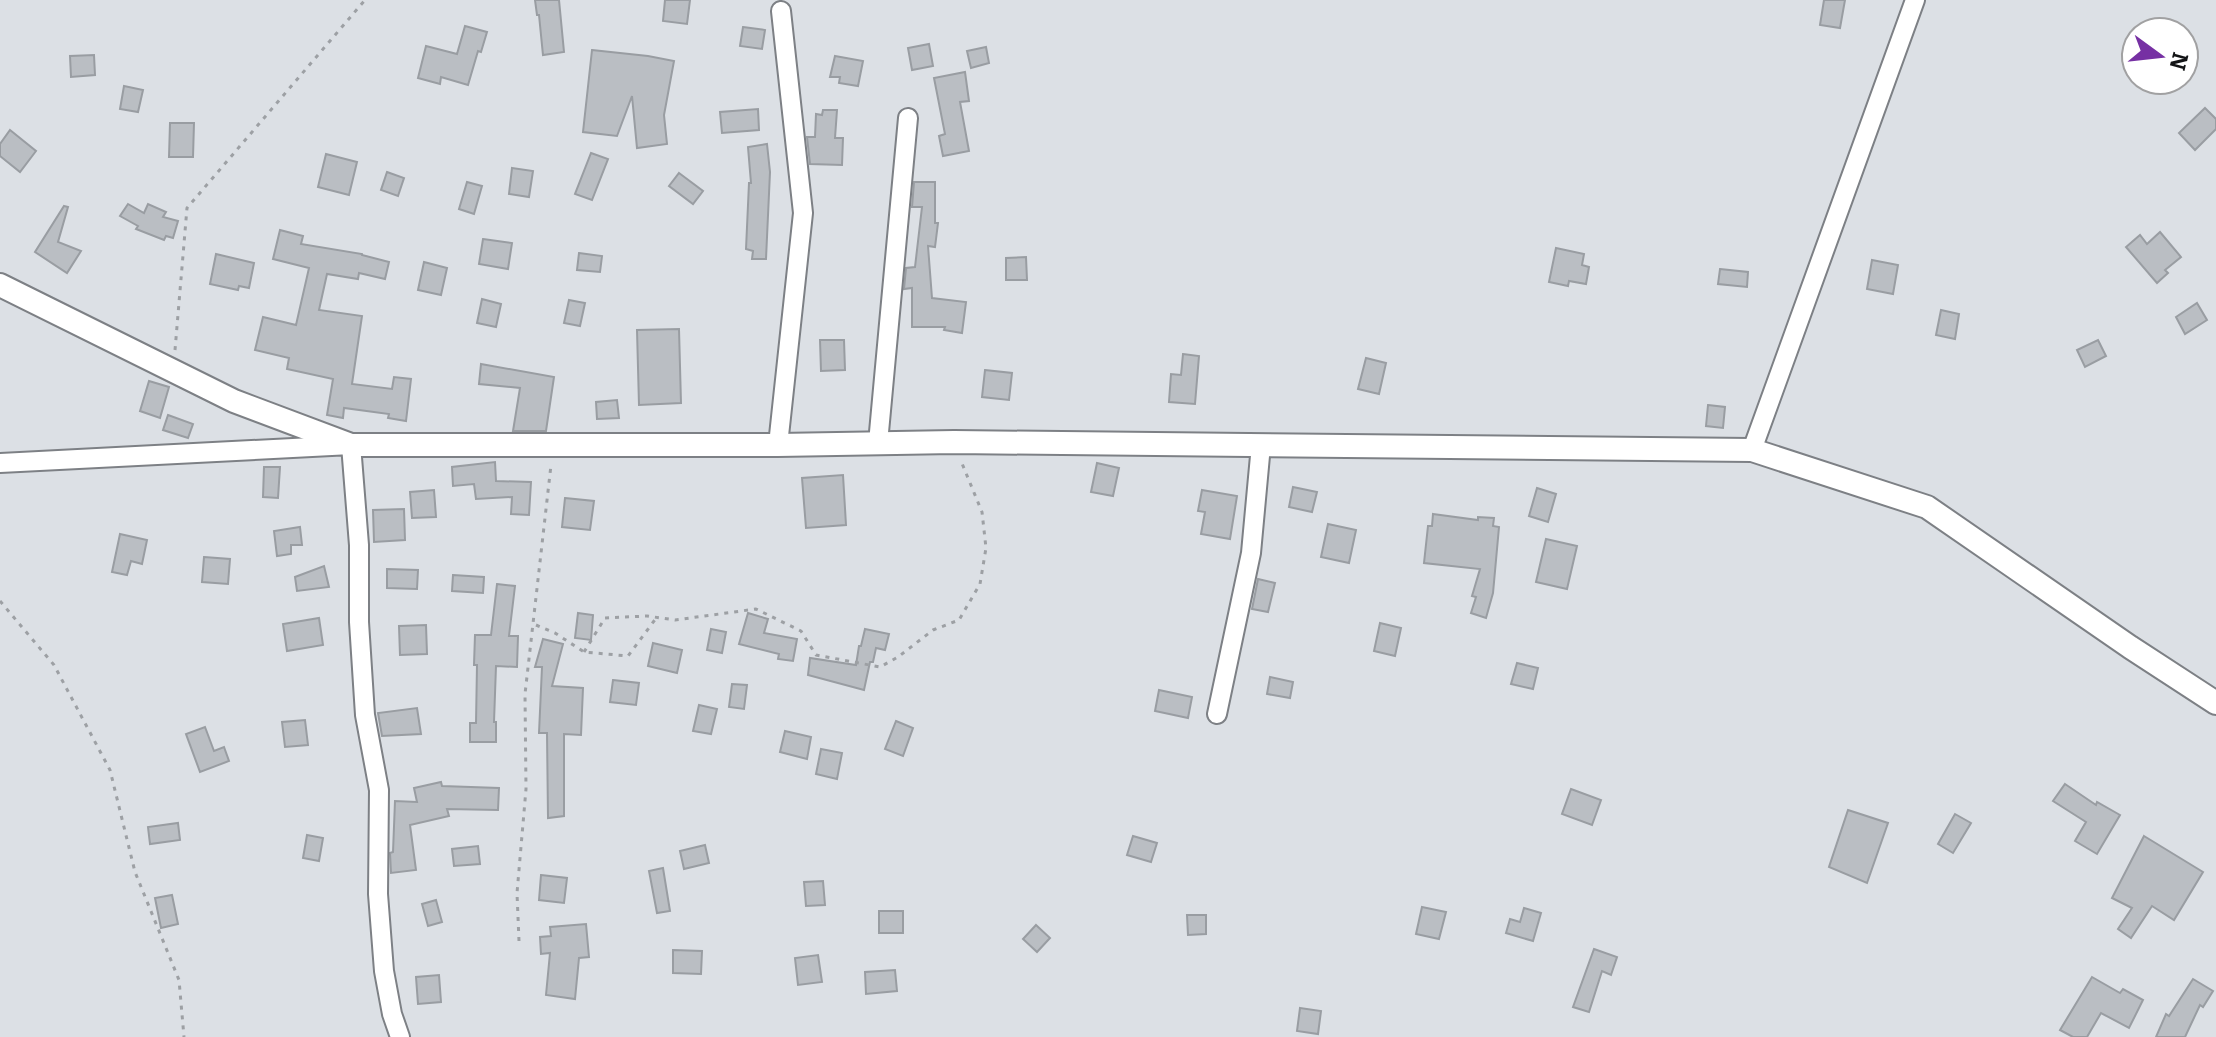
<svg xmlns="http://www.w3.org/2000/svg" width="2216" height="1037" viewBox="0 0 2216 1037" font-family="Bitter,serif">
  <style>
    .building { fill: #babec3; stroke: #999da2; stroke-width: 2 }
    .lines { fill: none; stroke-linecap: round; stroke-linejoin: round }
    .minor-casing { stroke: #7d8085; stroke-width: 22 }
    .tertiary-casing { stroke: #7d8085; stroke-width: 26 }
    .path { stroke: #9da0a4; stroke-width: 3; stroke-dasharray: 4 6; stroke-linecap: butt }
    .minor { stroke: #fff; stroke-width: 18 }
    .tertiary { stroke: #fff; stroke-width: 22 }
  </style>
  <rect width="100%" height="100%" fill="#dce0e5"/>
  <g class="building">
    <polygon points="535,0 559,0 564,52 543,55 539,15 537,15"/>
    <polygon points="665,0 690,0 687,24 663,21"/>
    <polygon points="1824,0 1845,0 1840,28 1820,25"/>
    <polygon points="465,26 487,32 481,52 478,51 468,85 441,77 440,84 418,78 426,46 457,54"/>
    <polygon points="743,27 765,30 762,49 740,46"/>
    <polygon points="929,44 933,66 912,70 908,48"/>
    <polygon points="986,47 989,63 971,68 967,51"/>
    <polygon points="592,50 648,56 674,61 664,115 667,144 637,148 632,96 617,136 583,132"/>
    <polygon points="94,55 95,75 71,77 70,56"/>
    <polygon points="835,56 863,61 858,86 839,83 840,77 830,77"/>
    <polygon points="965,72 969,101 960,102 969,151 943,156 939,136 945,134 934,78"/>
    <polygon points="124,86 143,90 138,112 120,109"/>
    <polygon points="2205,108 2216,119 2216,129 2195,150 2179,133"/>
    <polygon points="758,109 759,130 722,133 720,112"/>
    <polygon points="823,110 837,110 835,138 843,138 842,165 810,164 807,137 815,137 816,114 822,115"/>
    <polygon points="170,123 194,123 193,157 169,157"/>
    <polygon points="10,130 36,151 20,172 0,156 0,144"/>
    <polygon points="767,144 770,172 766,259 752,259 753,251 746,249 749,183 751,183 748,147"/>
    <polygon points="591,153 608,159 592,200 575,194"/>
    <polygon points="326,154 357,162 349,195 318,187"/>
    <polygon points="512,168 533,171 529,197 509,194"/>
    <polygon points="387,172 404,178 398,196 381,190"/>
    <polygon points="679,173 703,191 693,204 669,186"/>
    <polygon points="467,182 482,186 474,214 459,209"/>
    <polygon points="914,182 935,182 935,223 938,223 935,247 928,246 932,298 966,302 962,333 944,330 945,327 912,327 912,288 904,289 906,268 915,267 922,207 912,207"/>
    <polygon points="128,204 144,213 148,204 166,212 163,217 178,221 173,238 166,236 164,240 136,229 138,226 120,216"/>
    <polygon points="64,206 68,207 58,242 81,251 67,273 35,252"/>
    <polygon points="280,230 303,236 301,244 362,254 362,255 389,262 385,279 359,273 358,279 327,274 319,310 362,316 352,384 392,389 394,377 411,379 406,421 388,418 389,414 344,408 343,418 327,415 333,379 287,369 289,358 255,350 263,317 296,325 309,268 273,259"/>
    <polygon points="2160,232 2181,257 2165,270 2168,273 2157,283 2126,247 2140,235 2147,244"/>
    <polygon points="483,239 512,243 508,269 479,264"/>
    <polygon points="1556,248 1584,254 1582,265 1589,267 1586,284 1569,281 1568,286 1549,282"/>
    <polygon points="579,253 602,256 600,272 577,270"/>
    <polygon points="216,254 254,263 249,288 239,286 238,290 210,284"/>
    <polygon points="1026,257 1027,280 1006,280 1006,258"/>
    <polygon points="1872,260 1898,265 1893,294 1867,289"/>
    <polygon points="424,262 447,268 441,295 418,290"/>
    <polygon points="1720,269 1748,272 1747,287 1718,284"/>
    <polygon points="482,299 501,304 496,327 477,323"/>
    <polygon points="569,300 585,303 580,326 564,323"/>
    <polygon points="2197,303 2207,320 2185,334 2176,317"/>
    <polygon points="1941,310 1959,314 1955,339 1936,335"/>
    <polygon points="679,329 681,403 639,405 637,330"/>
    <polygon points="820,340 844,340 845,370 821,371"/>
    <polygon points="2098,340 2106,356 2085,367 2077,350"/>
    <polygon points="1183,354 1199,356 1195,404 1169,402 1171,374 1181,375"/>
    <polygon points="1366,358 1386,363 1379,394 1358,389"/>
    <polygon points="481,364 554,377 546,431 513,431 520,388 479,384"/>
    <polygon points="985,370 1012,373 1009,400 982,397"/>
    <polygon points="149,381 169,387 160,418 140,411"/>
    <polygon points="617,400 619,418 597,419 596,402"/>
    <polygon points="1708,405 1725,407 1723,428 1706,426"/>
    <polygon points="168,415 193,424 188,438 163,430"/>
    <polygon points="495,462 496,481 531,482 529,515 511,514 512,497 476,499 474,484 453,486 452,467"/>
    <polygon points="1097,463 1119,468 1113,496 1091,492"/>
    <polygon points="264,467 280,467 278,498 263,497"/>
    <polygon points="843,475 846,525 806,528 802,478"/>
    <polygon points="1293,487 1317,492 1312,512 1289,507"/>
    <polygon points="1537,488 1556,494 1548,522 1529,516"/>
    <polygon points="434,490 436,517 412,518 410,492"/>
    <polygon points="1202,490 1237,496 1230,539 1201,534 1205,512 1198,511"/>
    <polygon points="565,498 594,501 590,530 562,527"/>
    <polygon points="404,509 405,540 374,542 373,510"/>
    <polygon points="1433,514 1478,520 1478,517 1494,518 1493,526 1499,527 1493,593 1486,618 1471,613 1476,597 1472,596 1480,569 1424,563 1428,526 1432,526"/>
    <polygon points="1328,524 1356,530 1349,563 1321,557"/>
    <polygon points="300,527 302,545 291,545 291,554 277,556 274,531"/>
    <polygon points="120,534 147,540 142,564 131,561 127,575 112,572"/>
    <polygon points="1546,539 1577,546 1567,589 1536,582"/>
    <polygon points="204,557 230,559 228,584 202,582"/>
    <polygon points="324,566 329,587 297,591 295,577"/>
    <polygon points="387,569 418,570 417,589 387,588"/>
    <polygon points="453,575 484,577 483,593 452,591"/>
    <polygon points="1258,579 1275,583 1268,612 1252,609"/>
    <polygon points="497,584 515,586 509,636 518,636 517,667 496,666 494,722 496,722 496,742 470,742 470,723 476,723 477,665 474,665 475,635 491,635"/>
    <polygon points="578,613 593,615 591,640 575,638"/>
    <polygon points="748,613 768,619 764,633 797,639 793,661 778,659 779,654 739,644"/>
    <polygon points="319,618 323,645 287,651 283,624"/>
    <polygon points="1380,623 1401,628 1395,656 1374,651"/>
    <polygon points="426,625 427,654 400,655 399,626"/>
    <polygon points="711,629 726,632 722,653 707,650"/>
    <polygon points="865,629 889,634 885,650 876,648 873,662 870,662 864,690 808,675 810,658 856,665 859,646 861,646"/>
    <polygon points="543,639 563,644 552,686 583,688 581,735 564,734 564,816 548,818 547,733 539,733 542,667 535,667"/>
    <polygon points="653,643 682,650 677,673 648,666"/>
    <polygon points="1517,663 1538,668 1533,689 1511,684"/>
    <polygon points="1270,677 1293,682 1290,698 1267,694"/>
    <polygon points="613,680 639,683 636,705 610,702"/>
    <polygon points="732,684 747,685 744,709 729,707"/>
    <polygon points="1159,690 1192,697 1188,718 1155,711"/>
    <polygon points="699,705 717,709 711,734 693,731"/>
    <polygon points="417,708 421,734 382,736 378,713"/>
    <polygon points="305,720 308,745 285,747 282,722"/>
    <polygon points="896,721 913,728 903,756 885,749"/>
    <polygon points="205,727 214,751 224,747 229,761 200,772 186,734"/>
    <polygon points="785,731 811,737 807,759 780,752"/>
    <polygon points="821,749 842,753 837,779 816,774"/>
    <polygon points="441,782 442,786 499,788 498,810 447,809 449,816 410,825 416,870 391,873 390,853 393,852 395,801 417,802 414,788"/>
    <polygon points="2065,784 2096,805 2097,802 2120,815 2097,854 2075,841 2086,822 2053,801"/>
    <polygon points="1571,789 1601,800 1592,825 1562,814"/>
    <polygon points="1848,810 1888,823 1867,883 1829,867"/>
    <polygon points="1955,814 1971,823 1953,853 1938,844"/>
    <polygon points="178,823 180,840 150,844 148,827"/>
    <polygon points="307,835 323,838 319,861 303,858"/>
    <polygon points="1133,836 1157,843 1151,862 1127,855"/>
    <polygon points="2144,836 2203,872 2174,920 2152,906 2131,938 2118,929 2132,908 2112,898"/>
    <polygon points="705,845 709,863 684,869 680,851"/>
    <polygon points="478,846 480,864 454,866 452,849"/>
    <polygon points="663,868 670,911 657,913 649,871"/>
    <polygon points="541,875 567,878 564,903 539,900"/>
    <polygon points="823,881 825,905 806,906 804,882"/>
    <polygon points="172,895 178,924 161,928 155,898"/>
    <polygon points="436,900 442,922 428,926 422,904"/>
    <polygon points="1422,907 1446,912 1439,939 1416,934"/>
    <polygon points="1524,908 1541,913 1533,941 1506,933 1510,919 1520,922"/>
    <rect x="879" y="911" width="24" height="22"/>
    <polygon points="1187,915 1206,915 1206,934 1188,935"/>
    <polygon points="586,924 589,957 579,958 575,999 546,995 550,953 541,954 540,937 551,936 550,927"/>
    <polygon points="1036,925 1050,938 1037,952 1023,939"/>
    <polygon points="1594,949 1617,957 1611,975 1602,971 1589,1012 1573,1007"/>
    <polygon points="673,950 702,951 701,974 673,973"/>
    <polygon points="818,955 822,982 798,985 795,958"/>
    <polygon points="895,970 897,991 866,994 865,972"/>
    <polygon points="439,975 441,1002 418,1004 416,977"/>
    <polygon points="2092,977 2120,993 2123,989 2143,1000 2129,1028 2101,1013 2087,1037 2073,1037 2060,1030"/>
    <polygon points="2193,979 2213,991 2203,1007 2200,1005 2185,1037 2156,1037 2166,1014 2169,1016"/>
    <polygon points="1300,1008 1321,1011 1318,1034 1297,1031"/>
  </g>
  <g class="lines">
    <defs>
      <g id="minor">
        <polyline points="878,443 908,118"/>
        <polyline points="778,445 803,213 781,11"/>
        <polyline points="1752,450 1915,0"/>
        <polyline points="0,463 351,445 359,545 359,622 365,715 379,790 378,894 384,971 392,1014 400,1037"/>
        <polyline points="1217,714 1251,553 1261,445"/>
      </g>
      <polyline id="tertiary" points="0,285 234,401 351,445 778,445 954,442 1752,450 1927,507 2130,647 2216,703"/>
    </defs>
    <use href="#minor" class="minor-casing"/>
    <use href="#tertiary" class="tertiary-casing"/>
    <g class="path">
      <polyline points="175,350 187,208 365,0"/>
      <polyline points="0,601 54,665 110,770 135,872 179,980 184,1037"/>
      <polyline points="536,625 555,633 584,652 628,656 657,617"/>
      <polyline points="584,652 605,618 647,616 675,620 756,609 801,631 816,655 880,667 898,657 933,630 959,620 980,584 986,548 982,512 961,461"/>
      <polyline points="519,941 517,893 526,789 525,694 551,465"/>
    </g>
    <use href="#minor" class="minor"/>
    <use href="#tertiary" class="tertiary"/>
  </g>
  <g transform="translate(2160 56) rotate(105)"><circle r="38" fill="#ffffff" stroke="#a1a1a2" stroke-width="2"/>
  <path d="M0-6L14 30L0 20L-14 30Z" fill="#7630a3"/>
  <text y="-12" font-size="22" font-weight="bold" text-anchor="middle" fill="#131416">N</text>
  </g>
</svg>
